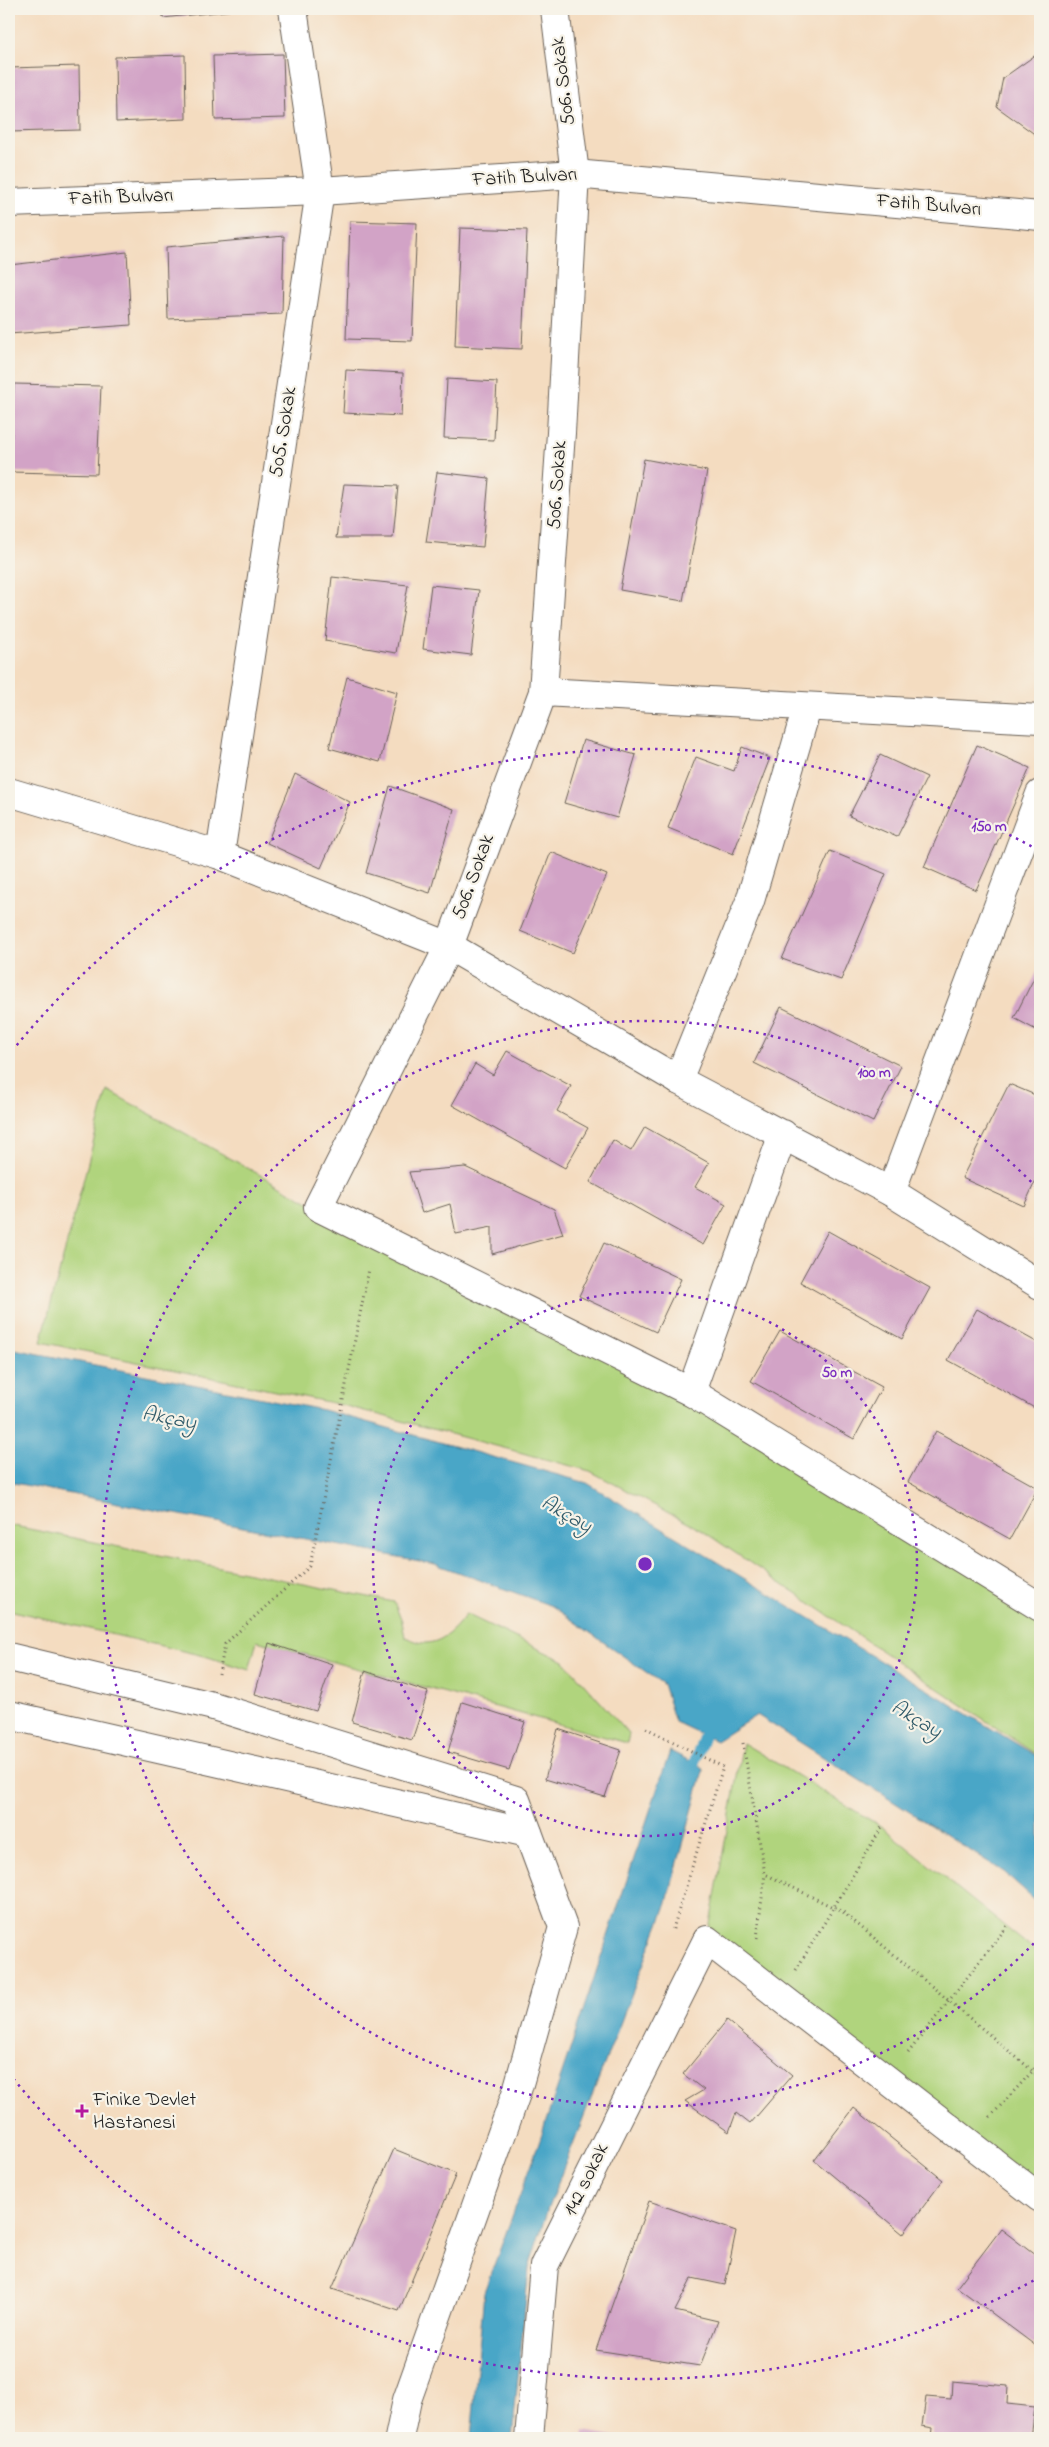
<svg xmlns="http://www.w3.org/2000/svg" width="1049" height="2447" viewBox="0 0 1049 2447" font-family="'Indie Flower',sans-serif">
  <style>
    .green { fill: #b0d47d; stroke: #66784c }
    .water { fill: #49a6c7; stroke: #326172 }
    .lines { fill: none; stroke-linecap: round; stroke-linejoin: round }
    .stream { stroke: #49a6c7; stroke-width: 11 }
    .building { fill: #d2a3c6 }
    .minor-casing { stroke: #685f55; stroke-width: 30 }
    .path { stroke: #685f55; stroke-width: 3; stroke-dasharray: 1 4; stroke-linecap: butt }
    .minor { stroke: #fff; stroke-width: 28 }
    .ring { fill: none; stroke: #7b2cbf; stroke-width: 2.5; stroke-dasharray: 2.5 5 }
    .poi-dot { fill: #b5179e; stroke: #f7f3e8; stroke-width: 2 }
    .labels { text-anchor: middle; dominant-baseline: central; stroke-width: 4.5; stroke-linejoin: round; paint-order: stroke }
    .street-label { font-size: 20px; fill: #1c1c1c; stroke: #f7f3e8 }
    .poi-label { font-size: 20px; fill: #1c1c1c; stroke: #f7f3e8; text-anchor: start }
    .water-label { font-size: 21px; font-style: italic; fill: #305a69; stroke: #f7f3e8 }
    .centre { fill: #7b2cbf; stroke: #f7f3e8; stroke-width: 2.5 }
    .ring-label { font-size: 15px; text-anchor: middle; font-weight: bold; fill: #7b2cbf; stroke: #f7f3e8; stroke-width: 4.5; stroke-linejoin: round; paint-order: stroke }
  </style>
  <rect width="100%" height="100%" fill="#f7f3e8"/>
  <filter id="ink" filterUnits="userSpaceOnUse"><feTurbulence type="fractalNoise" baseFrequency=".02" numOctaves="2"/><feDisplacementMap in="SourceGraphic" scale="10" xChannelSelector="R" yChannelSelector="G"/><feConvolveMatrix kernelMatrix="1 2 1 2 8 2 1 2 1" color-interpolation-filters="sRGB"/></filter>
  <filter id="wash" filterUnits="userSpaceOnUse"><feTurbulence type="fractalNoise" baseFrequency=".0096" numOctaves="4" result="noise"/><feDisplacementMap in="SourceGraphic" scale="20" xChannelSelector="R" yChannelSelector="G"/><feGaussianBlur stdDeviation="1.12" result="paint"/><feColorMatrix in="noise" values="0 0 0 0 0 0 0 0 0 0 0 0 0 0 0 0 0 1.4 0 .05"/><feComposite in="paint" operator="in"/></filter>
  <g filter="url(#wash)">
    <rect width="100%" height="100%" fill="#f4dcc0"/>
    <g class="green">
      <polygon points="107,1090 318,1207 691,1392 1040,1607 1040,1757 701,1530 590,1471 342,1405 41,1342"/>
      <path d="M9,1525L394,1602L402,1622L405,1637C411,1639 419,1643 425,1643C443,1643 457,1627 466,1614L564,1661L629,1734L627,1743L257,1641L249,1670L208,1657L9,1610Z"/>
      <polygon points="743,1743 882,1827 1040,1955 1040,2197 707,1940"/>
    </g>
    <g class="water">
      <polygon points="9,1348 323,1410 587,1483 1040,1758 1040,1904 1004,1872 757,1715 716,1741 675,1722 663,1684 552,1606 435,1564 9,1482"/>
      <polygon points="670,1751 704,1768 665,1909 548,2208 529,2267 512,2438 471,2438 484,2292 532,2163"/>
    </g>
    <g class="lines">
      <polyline class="stream" points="689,1776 710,1721"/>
    </g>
    <g id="blocks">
      <g class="building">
        <polygon points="162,9 234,9 235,10 163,18"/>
        <polygon points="283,54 285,118 215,120 213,56"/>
        <polygon points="1037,54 1040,57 1040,138 997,107 1003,78"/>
        <polygon points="185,55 186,119 116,122 115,57"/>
        <polygon points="79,66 80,130 10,132 9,68"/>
        <polygon points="350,221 417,223 412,341 346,339"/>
        <polygon points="460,228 527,230 522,349 455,346"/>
        <polygon points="284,236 282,314 168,319 166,247"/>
        <polygon points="127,252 131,325 9,334 9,265"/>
        <polygon points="346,370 403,373 401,416 343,413"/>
        <polygon points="447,379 497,382 494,440 444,438"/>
        <polygon points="14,384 101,386 97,474 10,472"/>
        <polygon points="644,459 707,471 683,601 620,590"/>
        <polygon points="437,472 489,478 483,547 426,542"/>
        <polygon points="344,484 398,486 393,538 336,538"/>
        <polygon points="332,577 408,585 396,653 325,641"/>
        <polygon points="431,585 479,590 471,655 423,649"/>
        <polygon points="347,677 397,692 380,762 329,748"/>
        <polygon points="583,740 636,755 617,818 564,803"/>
        <polygon points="977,745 1030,768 976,890 924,867"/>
        <polygon points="742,747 770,758 733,854 668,828 696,757 734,771"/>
        <polygon points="880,755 927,777 897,837 849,816"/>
        <polygon points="295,774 350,802 321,868 267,843"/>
        <polygon points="390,786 454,809 430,893 366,873"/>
        <polygon points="830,851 886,874 841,980 782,959"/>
        <polygon points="551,852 607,875 573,953 520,931"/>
        <polygon points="1040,966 1040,1032 1014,1018"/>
        <polygon points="781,1007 901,1066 873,1122 754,1063"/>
        <polygon points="507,1051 571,1086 557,1111 588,1128 565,1168 452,1105 475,1064 493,1075"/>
        <polygon points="1009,1084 1040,1097 1040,1171 1024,1206 962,1178"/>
        <polygon points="645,1127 709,1163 695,1187 726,1204 703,1245 590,1182 613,1140 631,1151"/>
        <polygon points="465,1167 554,1209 563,1234 492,1254 492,1227 456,1234 450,1204 422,1213 409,1172"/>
        <polygon points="828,1231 930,1288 902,1339 800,1282"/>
        <polygon points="604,1243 681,1279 656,1332 579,1296"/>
        <polygon points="977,1309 1040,1344 1040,1411 948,1360"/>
        <polygon points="780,1331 882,1387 854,1439 751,1381"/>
        <polygon points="936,1431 1038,1488 1010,1539 908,1482"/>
        <polygon points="269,1643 332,1664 316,1711 255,1694"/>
        <polygon points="365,1671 428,1692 412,1740 352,1722"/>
        <polygon points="462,1702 525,1722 509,1770 448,1752"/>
        <polygon points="558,1729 621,1750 605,1797 545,1779"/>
        <polygon points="727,2020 792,2075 750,2124 736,2113 729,2132 685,2101 704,2090 683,2074"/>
        <polygon points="854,2108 943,2180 903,2234 814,2160"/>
        <polygon points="394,2149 456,2174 399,2311 332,2289"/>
        <polygon points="649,2201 736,2231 725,2285 692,2278 675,2311 718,2321 700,2366 596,2350"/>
        <polygon points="1001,2229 1040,2259 1040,2349 957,2287"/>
        <polygon points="952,2381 1008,2386 1007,2404 1035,2407 1031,2438 932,2438 933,2428 922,2426 926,2397 951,2399"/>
        <polygon points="584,2431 620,2437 620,2438 583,2438"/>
      </g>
    </g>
  </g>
  <g filter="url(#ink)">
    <use href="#blocks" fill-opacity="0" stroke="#685f55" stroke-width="1"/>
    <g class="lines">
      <defs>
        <g id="minor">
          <polyline points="555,9 575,174 561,433 543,692 449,946 318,1207 691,1392 1040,1607"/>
          <polyline points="9,203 320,191 575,174 1040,216"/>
          <polyline points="543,692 1040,719"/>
          <polyline points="9,792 220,855 449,946 678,1080 891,1192 1040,1285"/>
          <polyline points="220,855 320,191 293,9"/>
          <polyline points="678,1080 750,901 807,708"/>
          <polyline points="891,1192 1040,794"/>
          <polyline points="691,1392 783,1134"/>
          <polyline points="9,1657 213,1706 516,1800 563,1927 517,2091 407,2400 399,2438"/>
          <polyline points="9,1715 528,1833"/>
          <polyline points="529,2438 544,2266 707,1940 1040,2198"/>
        </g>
      </defs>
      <use href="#minor" class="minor-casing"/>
      <g class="path">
        <polyline points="219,1674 225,1644 310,1566 369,1269"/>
        <polyline points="646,1728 723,1767 672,1932"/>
        <polyline points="743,1743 765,1874 843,1912 1040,2077"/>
        <polyline points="757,1938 765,1874"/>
        <polyline points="796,1970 882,1827"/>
        <polyline points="908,2053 1009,1924"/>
        <polyline points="990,2117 1040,2063"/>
      </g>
      <use href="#minor" class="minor"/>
    </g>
  </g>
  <g class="ring">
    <circle cx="645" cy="1564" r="272"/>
    <path d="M1039 1938A543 543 0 1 1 1039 1190"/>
    <path d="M1040 2277A815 815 0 0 1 12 2077M12 1051A815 815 0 0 1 1040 851"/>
  </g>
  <path class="poi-dot" d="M79.5 2103.5h5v5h5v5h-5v5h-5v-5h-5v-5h5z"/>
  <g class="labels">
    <g class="street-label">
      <text transform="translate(564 81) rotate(-97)">506. Sokak</text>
      <text transform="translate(525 178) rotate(-3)">Fatih Bulvarı</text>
      <text transform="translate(121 198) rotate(-2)">Fatih Bulvarı</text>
      <text transform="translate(929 206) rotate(5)">Fatih Bulvarı</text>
      <text transform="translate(284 432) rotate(-81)">505. Sokak</text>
      <text transform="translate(558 485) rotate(-86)">506. Sokak</text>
      <text transform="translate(474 877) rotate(-70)">506. Sokak</text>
      <text transform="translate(587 2180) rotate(-64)">142 sokak</text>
    </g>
    <g class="poi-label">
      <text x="93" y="2100">Finike Devlet<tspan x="93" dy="23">Hastanesi</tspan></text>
    </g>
    <g class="water-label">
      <text transform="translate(169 1419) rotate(11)">Akçay</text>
      <text transform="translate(566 1515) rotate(30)">Akçay</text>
      <text transform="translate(916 1720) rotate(31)">Akçay</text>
    </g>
  </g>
  <circle cx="645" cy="1564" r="8" class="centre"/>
  <g class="ring-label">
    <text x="989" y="831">150 m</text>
    <text x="874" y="1077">100 m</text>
    <text x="837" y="1377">50 m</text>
  </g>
  <rect width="1049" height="2447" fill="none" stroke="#f7f3e8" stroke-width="30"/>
</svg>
